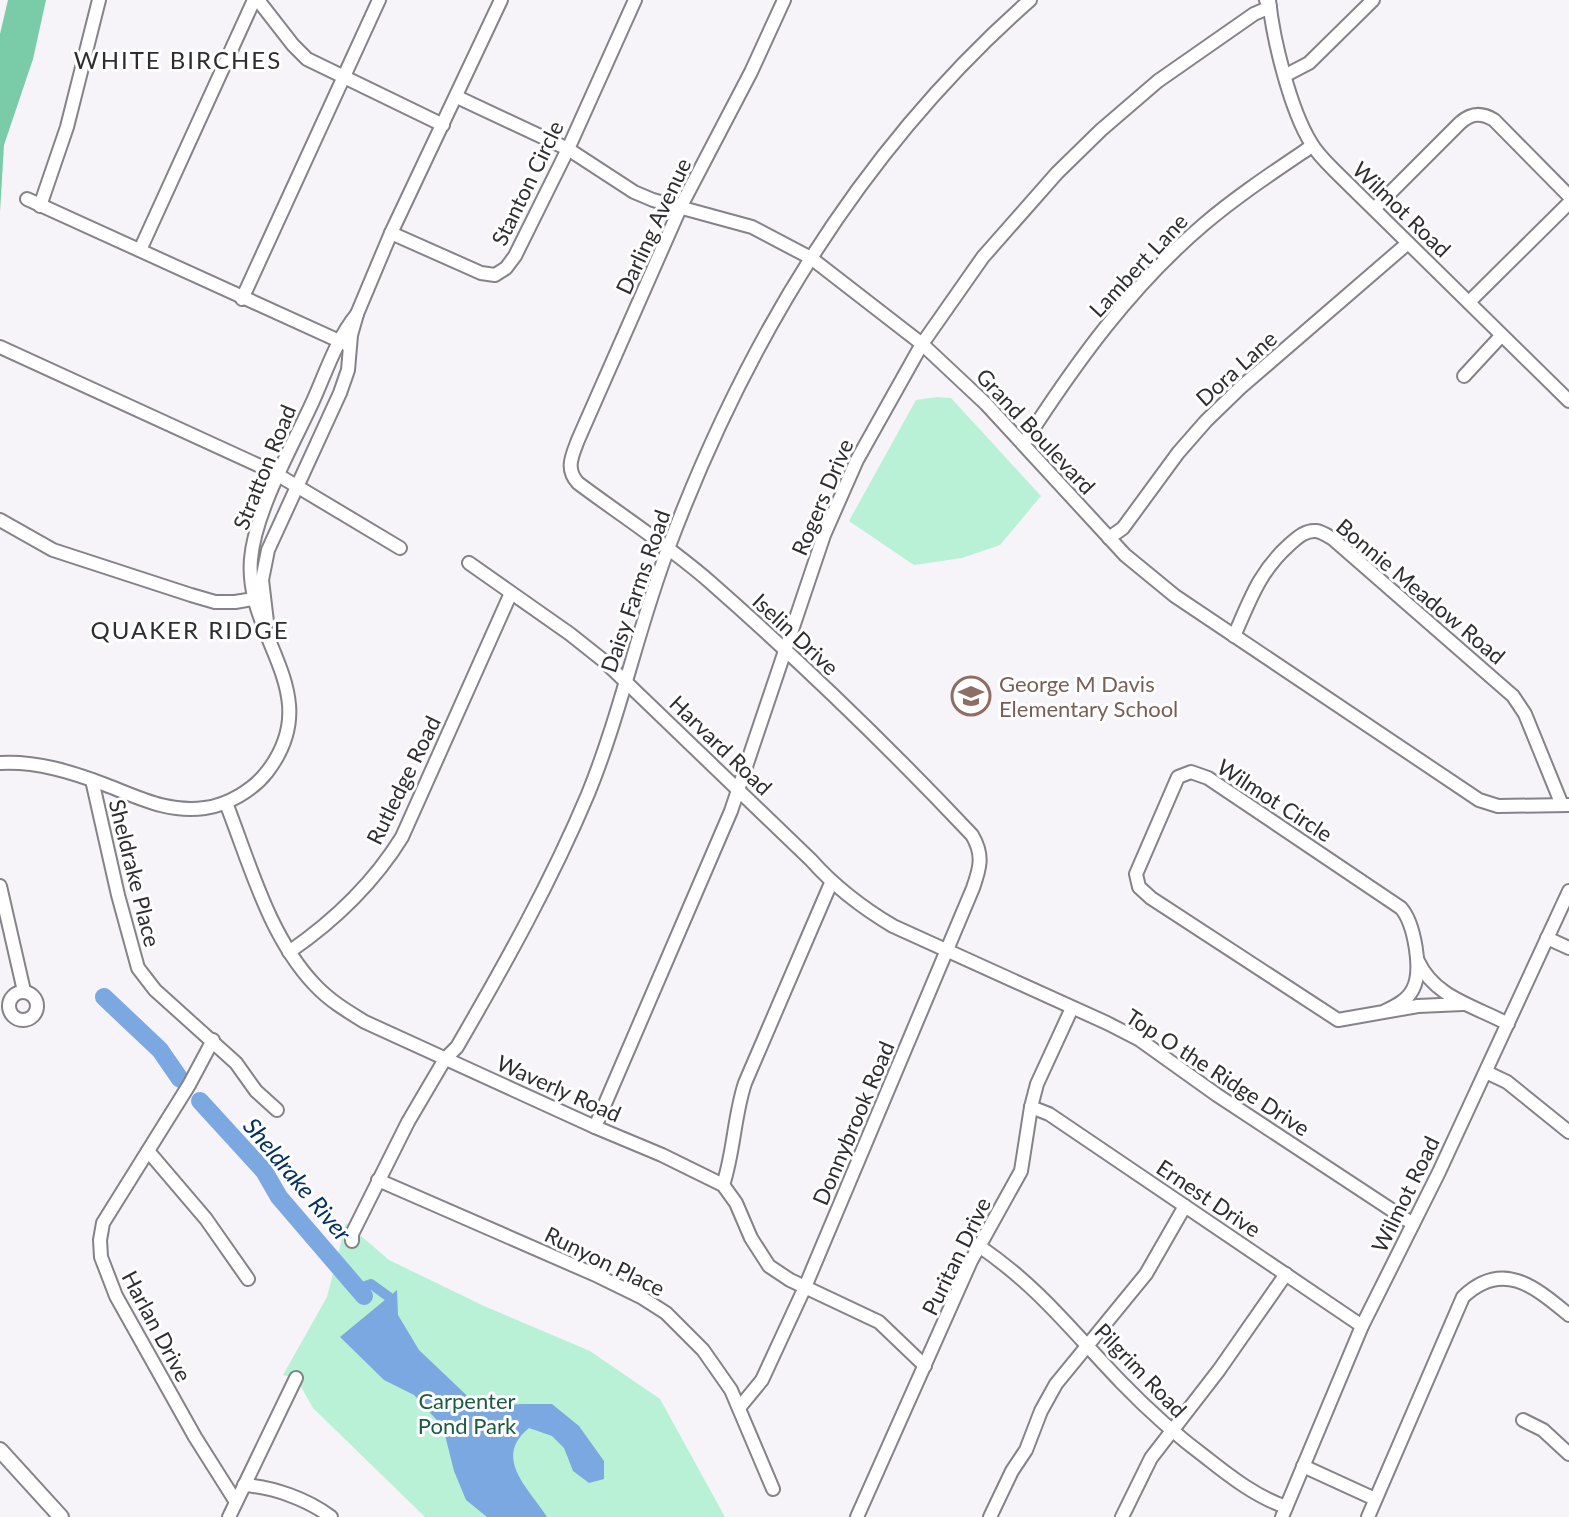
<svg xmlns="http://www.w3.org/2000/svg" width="1569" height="1517" viewBox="0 0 1569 1517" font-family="Lato,sans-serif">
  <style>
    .green { fill: #b9f1d7 }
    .forest { fill: #79cca7 }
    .water { fill: #7ca8e1 }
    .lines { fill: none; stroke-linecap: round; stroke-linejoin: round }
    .canal { stroke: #7ca8e1; stroke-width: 10 }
    .river { stroke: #7ca8e1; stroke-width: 18 }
    .minor-casing { stroke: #858288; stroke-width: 16 }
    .major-casing { stroke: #858288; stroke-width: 18 }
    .minor { stroke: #fff; stroke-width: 12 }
    .major { stroke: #fff; stroke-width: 14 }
    .labels { text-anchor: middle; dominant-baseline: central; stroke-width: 6; stroke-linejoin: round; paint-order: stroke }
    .street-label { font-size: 22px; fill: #2e2d2f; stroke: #fff }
    .education-label { font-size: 22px; fill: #785e54; stroke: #fff; text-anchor: start }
    .park-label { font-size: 22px; fill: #1b5b43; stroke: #fff }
    .neighbourhood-label { font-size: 24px; letter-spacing: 2px; fill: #2e2d2f; stroke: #fff }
    .water-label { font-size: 24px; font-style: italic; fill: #033164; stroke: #fff }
  </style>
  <rect width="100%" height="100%" fill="#f6f3f9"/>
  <g class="green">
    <polygon points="937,397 951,398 1041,496 1000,545 962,558 914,565 849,521 916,400"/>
    <polygon points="346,1223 389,1260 484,1306 590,1351 660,1399 725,1517 425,1517 313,1408 296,1378 283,1375 327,1297"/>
  </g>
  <polygon class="forest" points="8,0 46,0 33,59 4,145 0,212 0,34"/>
  <path class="water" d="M397,1290L398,1315L419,1350L480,1408L521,1404H552L579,1426L604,1461V1479L589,1483L573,1471L564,1448L552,1436L529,1428C492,1458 529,1488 547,1517H487L466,1500L454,1471L443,1427L414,1395L384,1380L340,1337Z"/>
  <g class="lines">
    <polyline class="canal" points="360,1288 371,1284 389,1297"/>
    <g class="river">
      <polyline points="104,997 160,1050 180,1079"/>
      <polyline points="200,1101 264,1171 279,1197 364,1296"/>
    </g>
    <defs>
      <g id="minor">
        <polyline points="258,0 293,45 307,59 443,125"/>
        <path d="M1269,0C1273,39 1290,109 1311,143C1318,155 1329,165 1339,175L1569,401"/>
        <polyline points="1286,75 1309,63 1373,0"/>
        <polyline points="457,97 568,149 634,192 653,200 752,227 811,258 922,344 986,404 1125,555 1175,596 1479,800 1498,806 1569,805"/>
        <polyline points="27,199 348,345"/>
        <polyline points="40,206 67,127 99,0"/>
        <path d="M1374,209L1460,123C1471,113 1481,112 1494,120L1569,196"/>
        <polyline points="391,233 481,273 495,275 506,268 515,256 568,149 635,0"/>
        <polyline points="140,250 254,0"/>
        <polyline points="242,299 379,0"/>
        <polyline points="1469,302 1569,203"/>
        <polyline points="0,347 273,472 400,548"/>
        <polyline points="1464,376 1501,336"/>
        <path d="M1024,443C1075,364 1130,287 1203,225C1237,196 1275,171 1312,146"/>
        <polyline points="0,520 53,550 191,595 215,602 235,602 259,598"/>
        <polyline points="1109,538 1123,528 1178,453 1206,421 1240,388 1408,243"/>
        <path d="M469,563L570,634L604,661L811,860C835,887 861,907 893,926L1107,1023L1140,1040L1217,1095L1413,1224"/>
        <polyline points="267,622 262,580 268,550 340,393 348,370 351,335 357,314 391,233 501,0"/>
        <path d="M1234,636C1250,600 1259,572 1289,545C1297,538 1305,530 1316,531C1323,532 1328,536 1333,539L1513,696L1525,714L1562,805"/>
        <path d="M0,763C37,761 72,772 106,785C140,798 168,813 205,808C228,805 253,790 267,772C328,693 244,638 251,559C255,511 293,445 313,401C326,372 337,338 357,314"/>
        <polyline points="92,780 118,895 138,968 155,990 236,1063 256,1091 277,1110"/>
        <path d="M226,803C250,864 269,937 315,985C330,1001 347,1011 365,1022L595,1127L662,1155L723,1185L736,1203L751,1238L769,1266L790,1280L879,1322L925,1366"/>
        <polyline points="0,886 24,991"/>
        <polyline points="1547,938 1569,948"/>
        <path d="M289,952C334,921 373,884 402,837L511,593"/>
        <path d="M1418,961C1435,998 1475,1006 1508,1024"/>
        <circle cx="23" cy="1006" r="14"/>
        <path d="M1383,1012C1395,1006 1407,1001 1413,989C1423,970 1414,923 1401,908L1208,778L1191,772L1178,777L1136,874L1139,887L1151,898L1338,1020L1418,1006L1463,1004"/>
        <polyline points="213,1040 189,1085 103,1223 100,1240 101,1257 116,1296 195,1437 236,1502"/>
        <polyline points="1486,1072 1507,1082 1569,1132"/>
        <polyline points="1031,1107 1049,1114 1362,1326"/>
        <polyline points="595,1127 731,811 824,535 857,460 922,344 983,257 1057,173 1101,130 1158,81 1254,14 1270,7 1266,0"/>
        <polyline points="148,1151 206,1219 248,1279"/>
        <polyline points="378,1180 598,1276 641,1297 666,1313 703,1350 731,1390 773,1489"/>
        <path d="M723,1185C734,1152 734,1116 745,1083L831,883"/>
        <path d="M352,1241V1234L408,1122L445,1059L457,1047C505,964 551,882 588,794C621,713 638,627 669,546C747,339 863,147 1030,0"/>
        <path d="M979,1246C1039,1287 1071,1330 1121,1382C1148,1410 1177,1436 1208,1459C1232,1478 1257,1497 1286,1507"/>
        <path d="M739,1408L762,1380L805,1287L973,888C980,868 984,855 972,835C889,747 801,662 710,582C669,546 622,516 578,483C565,469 572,456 578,440L681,206L751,72L784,0"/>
        <polyline points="1523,1420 1543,1430 1569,1454"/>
        <polyline points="1303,1466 1375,1499"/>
        <path d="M244,1485C273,1487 307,1499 331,1517"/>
        <polyline points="229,1517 296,1378"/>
        <polyline points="857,1517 971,1261 1021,1171 1031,1107 1037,1084 1072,1008"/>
        <polyline points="990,1517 1012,1471 1026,1450 1041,1411 1056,1384 1146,1274 1185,1206"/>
        <polyline points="1122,1517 1151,1458 1219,1370 1286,1274"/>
        <polyline points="1282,1517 1362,1326 1439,1172 1569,891"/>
        <path d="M1368,1517L1463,1297C1503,1259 1535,1287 1569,1315"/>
      </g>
      <polyline id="major" points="0,1450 61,1517"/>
    </defs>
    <use href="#minor" class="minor-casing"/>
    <use href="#major" class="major-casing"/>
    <use href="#minor" class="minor"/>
    <use href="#major" class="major"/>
  </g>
  <defs>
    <symbol id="school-ring" viewBox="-11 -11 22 22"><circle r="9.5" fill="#fff" stroke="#8d6e63" stroke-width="1.5"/><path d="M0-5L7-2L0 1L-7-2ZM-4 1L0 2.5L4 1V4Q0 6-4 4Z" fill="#8d6e63"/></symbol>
  </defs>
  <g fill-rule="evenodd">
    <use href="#school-ring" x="949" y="674" width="44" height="44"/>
  </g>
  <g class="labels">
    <g class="street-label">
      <text transform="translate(527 183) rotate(-64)">Stanton Circle</text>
      <text transform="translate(1402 209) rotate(44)">Wilmot Road</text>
      <text transform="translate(653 226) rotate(-65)">Darling Avenue</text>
      <text transform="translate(1138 265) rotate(-47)">Lambert Lane</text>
      <text transform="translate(1236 368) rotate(-42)">Dora Lane</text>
      <text transform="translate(1036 431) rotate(47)">Grand Boulevard</text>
      <text transform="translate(264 467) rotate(-68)">Stratton Road</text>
      <text transform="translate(822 497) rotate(-67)">Rogers Drive</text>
      <text transform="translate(635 591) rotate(-71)">Daisy Farms Road</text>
      <text transform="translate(1421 591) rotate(40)">Bonnie Meadow Road</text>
      <text transform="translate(796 634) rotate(43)">Iselin Drive</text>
      <text transform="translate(721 745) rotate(44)">Harvard Road</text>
      <text transform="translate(403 780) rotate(-64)">Rutledge Road</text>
      <text transform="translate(1275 800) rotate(33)">Wilmot Circle</text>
      <text transform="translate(135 873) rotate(76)">Sheldrake Place</text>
      <text transform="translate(1218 1072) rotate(33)">Top O the Ridge Drive</text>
      <text transform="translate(559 1088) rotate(24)">Waverly Road</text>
      <text transform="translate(853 1123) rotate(-67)">Donnybrook Road</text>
      <text transform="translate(1405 1194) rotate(-64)">Wilmot Road</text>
      <text transform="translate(1209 1198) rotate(34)">Ernest Drive</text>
      <text transform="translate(956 1256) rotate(-64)">Puritan Drive</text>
      <text transform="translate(605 1261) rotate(26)">Runyon Place</text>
      <text transform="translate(157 1326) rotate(62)">Harlan Drive</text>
      <text transform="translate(1141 1370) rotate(46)">Pilgrim Road</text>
    </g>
    <g class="education-label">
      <text x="999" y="683">George M Davis<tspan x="999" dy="25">Elementary School</tspan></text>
    </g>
    <g class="park-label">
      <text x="467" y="1400">Carpenter<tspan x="467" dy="25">Pond Park</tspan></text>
    </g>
    <g class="neighbourhood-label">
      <text x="178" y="59">WHITE BIRCHES</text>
      <text x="190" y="629">QUAKER RIDGE</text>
    </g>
    <g class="water-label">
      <text transform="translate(298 1179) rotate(50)">Sheldrake River</text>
    </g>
  </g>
</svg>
